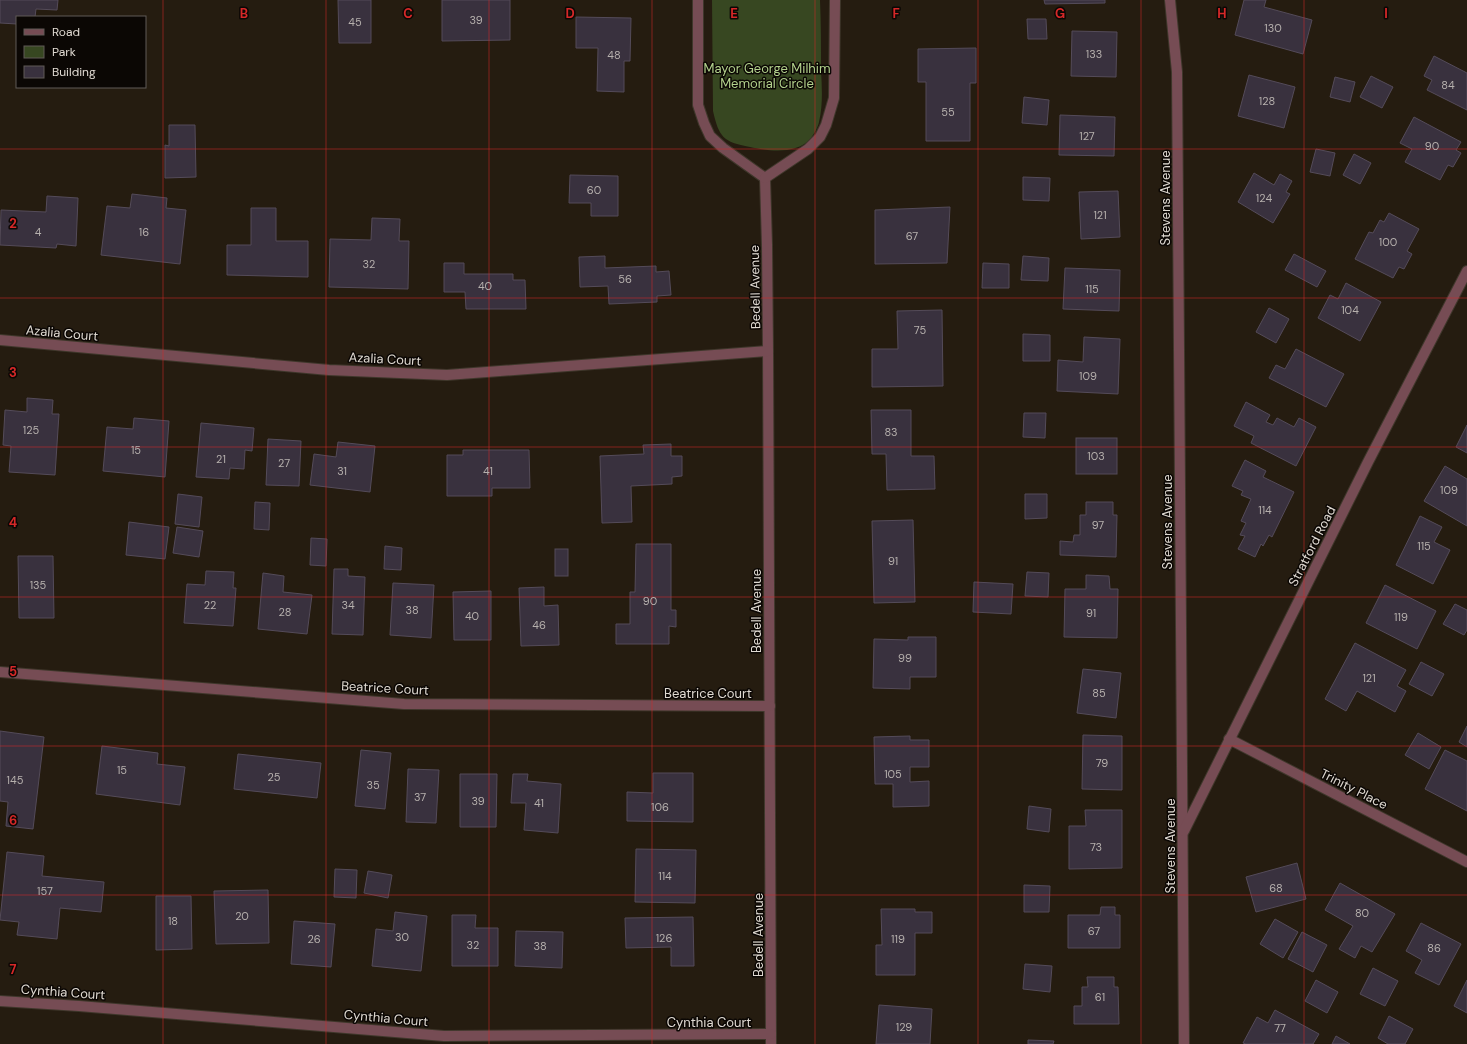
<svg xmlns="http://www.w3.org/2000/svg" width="1467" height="1044" viewBox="0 0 1467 1044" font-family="'DM Sans',sans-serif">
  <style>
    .green { fill: #374721 }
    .building { fill: #39313e; stroke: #544b59 }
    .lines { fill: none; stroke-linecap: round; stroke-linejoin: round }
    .minor-casing { stroke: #3f372b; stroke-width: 12 }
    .minor { stroke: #764c54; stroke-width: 10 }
    .grid { fill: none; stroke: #d62828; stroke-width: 1; stroke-opacity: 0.55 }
    .labels { text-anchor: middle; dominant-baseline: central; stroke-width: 3; stroke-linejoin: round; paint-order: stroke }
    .number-label { font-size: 11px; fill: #b6b0ad }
    .park-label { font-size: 13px; fill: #b3d28d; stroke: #0b0704 }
    .street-label { font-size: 13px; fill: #e0dad2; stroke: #0b0704 }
    .grid-label { font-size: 13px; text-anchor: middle; font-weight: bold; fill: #d62828; stroke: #0b0704; stroke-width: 3; stroke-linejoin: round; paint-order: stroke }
  </style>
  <rect width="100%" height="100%" fill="#251c10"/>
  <path class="green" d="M712,0H820C821,23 821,47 821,70C822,88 823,105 819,122C818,127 814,134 811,138C797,155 768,151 750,147C723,142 719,137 713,111Z"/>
  <g class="building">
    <polygon points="0,0 58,0 57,10 36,9 35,17 17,17 17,24 0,23"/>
    <polygon points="338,0 371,0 371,43 339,43"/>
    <polygon points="442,0 510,0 510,40 442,41"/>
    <polygon points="1044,0 1105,0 1105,3 1045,4"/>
    <polygon points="1244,0 1266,0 1264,7 1312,20 1303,54 1235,35"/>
    <polygon points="576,17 631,18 630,61 624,61 624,92 597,91 598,48 576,48"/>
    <polygon points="1027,19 1046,19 1047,39 1028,39"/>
    <polygon points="1072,31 1117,32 1116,77 1071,76"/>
    <polygon points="976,48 976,83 970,83 970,141 926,141 926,82 918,82 918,49"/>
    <polygon points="1434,56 1467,73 1467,110 1427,90 1432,80 1424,76"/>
    <polygon points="1249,75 1295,87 1284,128 1238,116"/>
    <polygon points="1371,76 1393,87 1382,108 1360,97"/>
    <polygon points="1335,77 1355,82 1350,102 1330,97"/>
    <polygon points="1024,97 1049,100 1047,125 1022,123"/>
    <polygon points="1060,115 1115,117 1114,156 1059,155"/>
    <polygon points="1414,117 1461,142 1456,150 1461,153 1453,167 1448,165 1440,180 1405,162 1412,149 1400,143"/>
    <polygon points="169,125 195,125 196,177 165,178 165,145 169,146"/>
    <polygon points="1316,149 1335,153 1330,176 1310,172"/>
    <polygon points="1354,154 1371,163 1360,184 1343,175"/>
    <polygon points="1254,173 1274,185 1280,174 1292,181 1286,192 1290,194 1273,223 1238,202"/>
    <polygon points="570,175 618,176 618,216 591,216 591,203 569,203"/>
    <polygon points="1023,177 1050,178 1049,201 1023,200"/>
    <polygon points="1118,191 1120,237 1081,239 1079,192"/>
    <polygon points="132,194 167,198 166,208 186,210 180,264 101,255 107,206 130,208"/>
    <polygon points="47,196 78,198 76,246 57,244 56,248 0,245 1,210 46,212"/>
    <polygon points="950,207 947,263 875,264 875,210"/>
    <polygon points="251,208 276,208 276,241 308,241 308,277 227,275 227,245 251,245"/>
    <polygon points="1389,213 1419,229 1407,251 1412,254 1404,269 1399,267 1393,278 1355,259 1369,232 1373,233 1380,220 1384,222"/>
    <polygon points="372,218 400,219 399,241 409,241 408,289 329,287 330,239 371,240"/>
    <polygon points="1294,254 1326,271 1317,287 1285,270"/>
    <polygon points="605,256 605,268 656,266 656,272 669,271 671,295 657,296 657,302 609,304 608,286 580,287 579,257"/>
    <polygon points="1023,256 1049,258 1048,281 1021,280"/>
    <polygon points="444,263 464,263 464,274 513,274 513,280 525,280 526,309 466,309 465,292 444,292"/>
    <polygon points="983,263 1009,264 1009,288 982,288"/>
    <polygon points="1065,268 1120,270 1119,311 1063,309"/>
    <polygon points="1346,283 1381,302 1360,341 1318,318 1330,295 1338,299"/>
    <polygon points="1269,308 1289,319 1276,343 1256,332"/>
    <polygon points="942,310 943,386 872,387 872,349 898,349 897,311"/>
    <polygon points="1023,334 1050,335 1050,361 1023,361"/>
    <polygon points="1084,337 1120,339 1118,394 1057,391 1058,360 1083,362"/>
    <polygon points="1296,349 1344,374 1326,407 1269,378 1276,365 1285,369"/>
    <polygon points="27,398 53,400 52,414 59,414 55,475 9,472 11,446 3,445 5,410 27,412"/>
    <polygon points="1246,402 1270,415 1266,422 1273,425 1277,418 1294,427 1299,418 1316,427 1296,466 1251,443 1254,436 1234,426"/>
    <polygon points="871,410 911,410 911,456 934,456 935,489 887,490 886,454 872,454"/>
    <polygon points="1024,413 1046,413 1045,438 1023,437"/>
    <polygon points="134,418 169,421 165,477 103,471 107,427 133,429"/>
    <polygon points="201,423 254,428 252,451 245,450 244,469 230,468 229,479 196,477"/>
    <polygon points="1467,425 1467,453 1456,447"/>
    <rect x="1076" y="438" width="41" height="36"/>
    <polygon points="268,439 301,441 299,486 266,485"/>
    <polygon points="338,442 375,446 370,492 310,485 314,454 336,457"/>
    <polygon points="671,444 671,456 682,456 682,476 672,477 672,484 631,486 632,522 602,523 600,456 644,454 643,445"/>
    <polygon points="463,450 529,450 530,488 492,488 492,496 447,496 447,455 463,455"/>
    <polygon points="1245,460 1266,471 1263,477 1294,492 1272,537 1269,535 1263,546 1261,544 1255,557 1238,549 1245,536 1240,535 1246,523 1241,521 1251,499 1241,495 1243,491 1232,486"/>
    <polygon points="1445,466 1467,479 1467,526 1424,501"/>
    <polygon points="178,494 202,497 199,527 175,524"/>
    <polygon points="1025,494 1047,494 1047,518 1025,519"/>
    <polygon points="255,502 270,503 269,530 254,529"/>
    <polygon points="1086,502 1113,502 1113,515 1117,515 1116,557 1060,555 1060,541 1073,542 1074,535 1080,535 1080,515 1086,515"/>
    <polygon points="1420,516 1442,527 1434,542 1450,550 1433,584 1396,565"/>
    <polygon points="913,520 915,602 874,603 872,521"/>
    <polygon points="129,522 169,527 165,559 126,555"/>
    <polygon points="177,527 203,531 199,557 173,553"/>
    <polygon points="311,538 327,539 326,566 310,565"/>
    <polygon points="636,544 671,544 671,610 676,610 676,627 669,626 669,644 616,644 616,624 630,624 630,592 635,592"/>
    <polygon points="385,546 402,548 401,570 384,569"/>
    <rect x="555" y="549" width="13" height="27"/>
    <polygon points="18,556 53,556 54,618 19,618"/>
    <polygon points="334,569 348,569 348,576 365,577 363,635 332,634"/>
    <polygon points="206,571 234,572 233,588 236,588 233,626 184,623 187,584 205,585"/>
    <polygon points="1027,572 1049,573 1048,597 1025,596"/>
    <polygon points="263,573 284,576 283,592 312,595 307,634 258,629"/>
    <polygon points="1086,575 1109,576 1110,589 1118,589 1117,638 1064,637 1065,589 1086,589"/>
    <polygon points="974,582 1013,584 1011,614 973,612"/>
    <polygon points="393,583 434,585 431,638 390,635"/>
    <polygon points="1385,585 1436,611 1417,649 1366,623"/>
    <polygon points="544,587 544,606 558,605 559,645 521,646 519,588"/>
    <polygon points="491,591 491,640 454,640 453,592"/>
    <polygon points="1455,604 1467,610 1467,630 1464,635 1443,624"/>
    <polygon points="908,637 936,637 936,677 910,677 910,689 873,688 874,639 908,640"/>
    <polygon points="1355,643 1406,670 1397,686 1406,691 1395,712 1357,691 1346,711 1325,699"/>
    <polygon points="1421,662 1444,674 1432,696 1409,684"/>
    <polygon points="1083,669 1121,673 1116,718 1077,713"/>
    <polygon points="1467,726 1467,747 1459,742"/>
    <polygon points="0,731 44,737 33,829 6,826 8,802 0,801"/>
    <polygon points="1418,733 1441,747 1429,769 1405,755"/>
    <polygon points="1083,735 1122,736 1122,790 1082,789"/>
    <polygon points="910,736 910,740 929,740 929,767 910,767 910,782 929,781 929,806 893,807 893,784 875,784 874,737"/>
    <polygon points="102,746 158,753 157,764 185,767 180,805 96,794"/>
    <polygon points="361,750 391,753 385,809 355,806"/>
    <polygon points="1445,750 1467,761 1467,811 1425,789"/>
    <polygon points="238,754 321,763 317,798 234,789"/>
    <polygon points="408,769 439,770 436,823 406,822"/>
    <polygon points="653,773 693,773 693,822 627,821 627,792 653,793"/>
    <polygon points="460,774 497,774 496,827 460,827"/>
    <polygon points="513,774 528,774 527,781 561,784 558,833 524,830 526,803 511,803"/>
    <polygon points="1029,806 1051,809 1049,832 1027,829"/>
    <polygon points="1085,810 1122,810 1122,868 1069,869 1069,826 1086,826"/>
    <polygon points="636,849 696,850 695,903 635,902"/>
    <polygon points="7,852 44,856 42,876 104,882 101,912 60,908 57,939 17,935 19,922 0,920"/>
    <polygon points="1297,863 1306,899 1256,912 1246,877"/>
    <polygon points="335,869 357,870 356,898 334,897"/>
    <polygon points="368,871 392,875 388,898 364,893"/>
    <polygon points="1340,883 1395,914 1372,952 1361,946 1355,958 1339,949 1353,926 1325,910"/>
    <polygon points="1024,885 1050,886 1049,912 1024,912"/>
    <polygon points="268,890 269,943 216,944 214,891"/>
    <polygon points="156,896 191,896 192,949 156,950"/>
    <polygon points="1101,907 1115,907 1115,915 1120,915 1120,948 1068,948 1068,915 1100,915"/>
    <polygon points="881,909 915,909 915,912 932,912 932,933 915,933 915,975 876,975 876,945 882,945"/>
    <polygon points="395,912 427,916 421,971 372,966 376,929 393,931"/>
    <polygon points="452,915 476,915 475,928 498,928 498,966 452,966"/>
    <polygon points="693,917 694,966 671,966 671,947 626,948 625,918"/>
    <polygon points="1275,919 1298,932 1283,958 1260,944"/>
    <polygon points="294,921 335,924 331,967 291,964"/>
    <polygon points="1421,923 1461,944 1439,985 1415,973 1422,960 1406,951"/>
    <polygon points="516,931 563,932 562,968 515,966"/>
    <polygon points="1302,932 1327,945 1313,972 1288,959"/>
    <polygon points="1025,964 1052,966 1050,992 1023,989"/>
    <polygon points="1373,968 1398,981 1385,1006 1360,994"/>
    <polygon points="1087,977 1114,977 1114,987 1118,987 1119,1024 1074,1024 1074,1006 1082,1006 1082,987 1088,987"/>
    <polygon points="1316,980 1338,992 1327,1013 1305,1001"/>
    <polygon points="1467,980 1467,1013 1454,1006"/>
    <polygon points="879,1005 932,1009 930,1044 876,1044"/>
    <polygon points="1275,1010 1319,1034 1313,1044 1246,1044 1243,1043 1257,1017 1268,1023"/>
    <polygon points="1389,1016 1413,1029 1405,1044 1388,1044 1378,1038"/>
    <polygon points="1336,1036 1350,1044 1332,1044"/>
    <polygon points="1028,1040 1054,1041 1053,1044 1028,1044"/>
  </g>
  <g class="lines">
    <defs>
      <g id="minor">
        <polyline points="698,0 698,105 704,123 710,136 723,148 765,178"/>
        <polyline points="1170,0 1177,72 1184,1044"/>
        <polyline points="765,178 767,245 768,351 771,1044"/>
        <polyline points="765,178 808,149 820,137 826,125 834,98 835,0"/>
        <polyline points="0,340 329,370 447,375 768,351"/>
        <polyline points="0,672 404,704 770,706"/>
        <polyline points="1229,739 1467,862"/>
        <polyline points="1184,831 1368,462 1467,271"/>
        <polyline points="0,1001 79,1006 444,1036 771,1034"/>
      </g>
    </defs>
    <use href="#minor" class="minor-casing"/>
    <use href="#minor" class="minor"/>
  </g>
  <path class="grid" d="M163,0V1044M326,0V1044M489,0V1044M652,0V1044M815,0V1044M978,0V1044M1141,0V1044M1304,0V1044M0,149H1467M0,298H1467M0,447H1467M0,597H1467M0,746H1467M0,895H1467"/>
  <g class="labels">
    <g class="number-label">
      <text x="476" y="20">39</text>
      <text x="355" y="22">45</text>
      <text x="1273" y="28">130</text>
      <text x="1094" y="54">133</text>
      <text x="614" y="55">48</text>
      <text x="1448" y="85">84</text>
      <text x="1267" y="101">128</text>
      <text x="948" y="112">55</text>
      <text x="1087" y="136">127</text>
      <text x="1432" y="146">90</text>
      <text x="594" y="190">60</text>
      <text x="1264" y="198">124</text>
      <text x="1100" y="215">121</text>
      <text x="38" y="232">4</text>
      <text x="144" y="232">16</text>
      <text x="912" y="236">67</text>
      <text x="1388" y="242">100</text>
      <text x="369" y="264">32</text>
      <text x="625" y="279">56</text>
      <text x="485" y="286">40</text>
      <text x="1092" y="289">115</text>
      <text x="1350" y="310">104</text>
      <text x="920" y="330">75</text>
      <text x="1088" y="376">109</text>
      <text x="31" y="430">125</text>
      <text x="891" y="432">83</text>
      <text x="136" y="450">15</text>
      <text x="1096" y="456">103</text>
      <text x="221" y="459">21</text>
      <text x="284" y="463">27</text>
      <text x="342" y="471">31</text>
      <text x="488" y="471">41</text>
      <text x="1449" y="490">109</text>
      <text x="1265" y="510">114</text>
      <text x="1098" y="525">97</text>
      <text x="1424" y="546">115</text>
      <text x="893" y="561">91</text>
      <text x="38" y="585">135</text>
      <text x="650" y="601">90</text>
      <text x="210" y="605">22</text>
      <text x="348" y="605">34</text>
      <text x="412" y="610">38</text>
      <text x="285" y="612">28</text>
      <text x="1091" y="613">91</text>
      <text x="472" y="616">40</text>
      <text x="1401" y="617">119</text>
      <text x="539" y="625">46</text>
      <text x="905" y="658">99</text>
      <text x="1369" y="678">121</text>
      <text x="1099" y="693">85</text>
      <text x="1102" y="763">79</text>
      <text x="122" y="770">15</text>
      <text x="893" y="774">105</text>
      <text x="274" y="777">25</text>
      <text x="15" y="780">145</text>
      <text x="373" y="785">35</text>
      <text x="420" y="797">37</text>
      <text x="478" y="801">39</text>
      <text x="539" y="803">41</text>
      <text x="660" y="807">106</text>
      <text x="1096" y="847">73</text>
      <text x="665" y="876">114</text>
      <text x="1276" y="888">68</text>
      <text x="45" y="891">157</text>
      <text x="1362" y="913">80</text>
      <text x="242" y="916">20</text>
      <text x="173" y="921">18</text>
      <text x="1094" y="931">67</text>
      <text x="402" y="937">30</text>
      <text x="664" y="938">126</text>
      <text x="314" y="939">26</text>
      <text x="898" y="939">119</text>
      <text x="473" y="945">32</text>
      <text x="540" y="946">38</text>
      <text x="1434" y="948">86</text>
      <text x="1100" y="997">61</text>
      <text x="904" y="1027">129</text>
      <text x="1280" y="1028">77</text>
    </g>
    <g class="park-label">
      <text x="767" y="68">Mayor George Milhim<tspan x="767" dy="15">Memorial Circle</tspan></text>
    </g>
    <g class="street-label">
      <text transform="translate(1165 198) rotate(-90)">Stevens Avenue</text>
      <text transform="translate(755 287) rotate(-91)">Bedell Avenue</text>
      <text transform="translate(62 333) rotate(5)">Azalia Court</text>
      <text transform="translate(385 359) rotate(3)">Azalia Court</text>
      <text transform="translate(1167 522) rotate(-90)">Stevens Avenue</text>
      <text transform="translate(1312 546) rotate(-63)">Stratford Road</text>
      <text transform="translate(756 611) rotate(-90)">Bedell Avenue</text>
      <text transform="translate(385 688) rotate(3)">Beatrice Court</text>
      <text x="708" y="693">Beatrice Court</text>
      <text transform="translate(1354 789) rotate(27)">Trinity Place</text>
      <text transform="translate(1170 846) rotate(-90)">Stevens Avenue</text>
      <text transform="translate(758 935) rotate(-90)">Bedell Avenue</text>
      <text transform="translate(63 992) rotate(4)">Cynthia Court</text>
      <text transform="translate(386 1018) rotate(5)">Cynthia Court</text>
      <text x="709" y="1022">Cynthia Court</text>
    </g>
  </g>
  <g class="grid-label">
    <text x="244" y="18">B</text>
    <text x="408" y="18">C</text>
    <text x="570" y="18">D</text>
    <text x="734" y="18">E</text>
    <text x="896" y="18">F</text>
    <text x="1060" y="18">G</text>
    <text x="1222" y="18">H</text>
    <text x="1386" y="18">I</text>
    <text x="13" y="228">2</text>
    <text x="13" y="377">3</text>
    <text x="13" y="527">4</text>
    <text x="13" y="676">5</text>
    <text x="13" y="825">6</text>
    <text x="13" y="974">7</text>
  </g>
  <rect x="16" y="16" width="130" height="72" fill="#0b0704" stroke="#605b56"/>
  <rect x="24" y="29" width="20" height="6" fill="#764c54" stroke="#605b56"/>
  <text x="52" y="36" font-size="12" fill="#e0dad2">Road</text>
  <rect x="24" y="46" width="20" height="12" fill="#374721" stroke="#605b56"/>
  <text x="52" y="56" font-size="12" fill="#e0dad2">Park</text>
  <rect x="24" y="66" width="20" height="12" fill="#39313e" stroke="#605b56"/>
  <text x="52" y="76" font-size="12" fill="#e0dad2">Building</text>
</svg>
